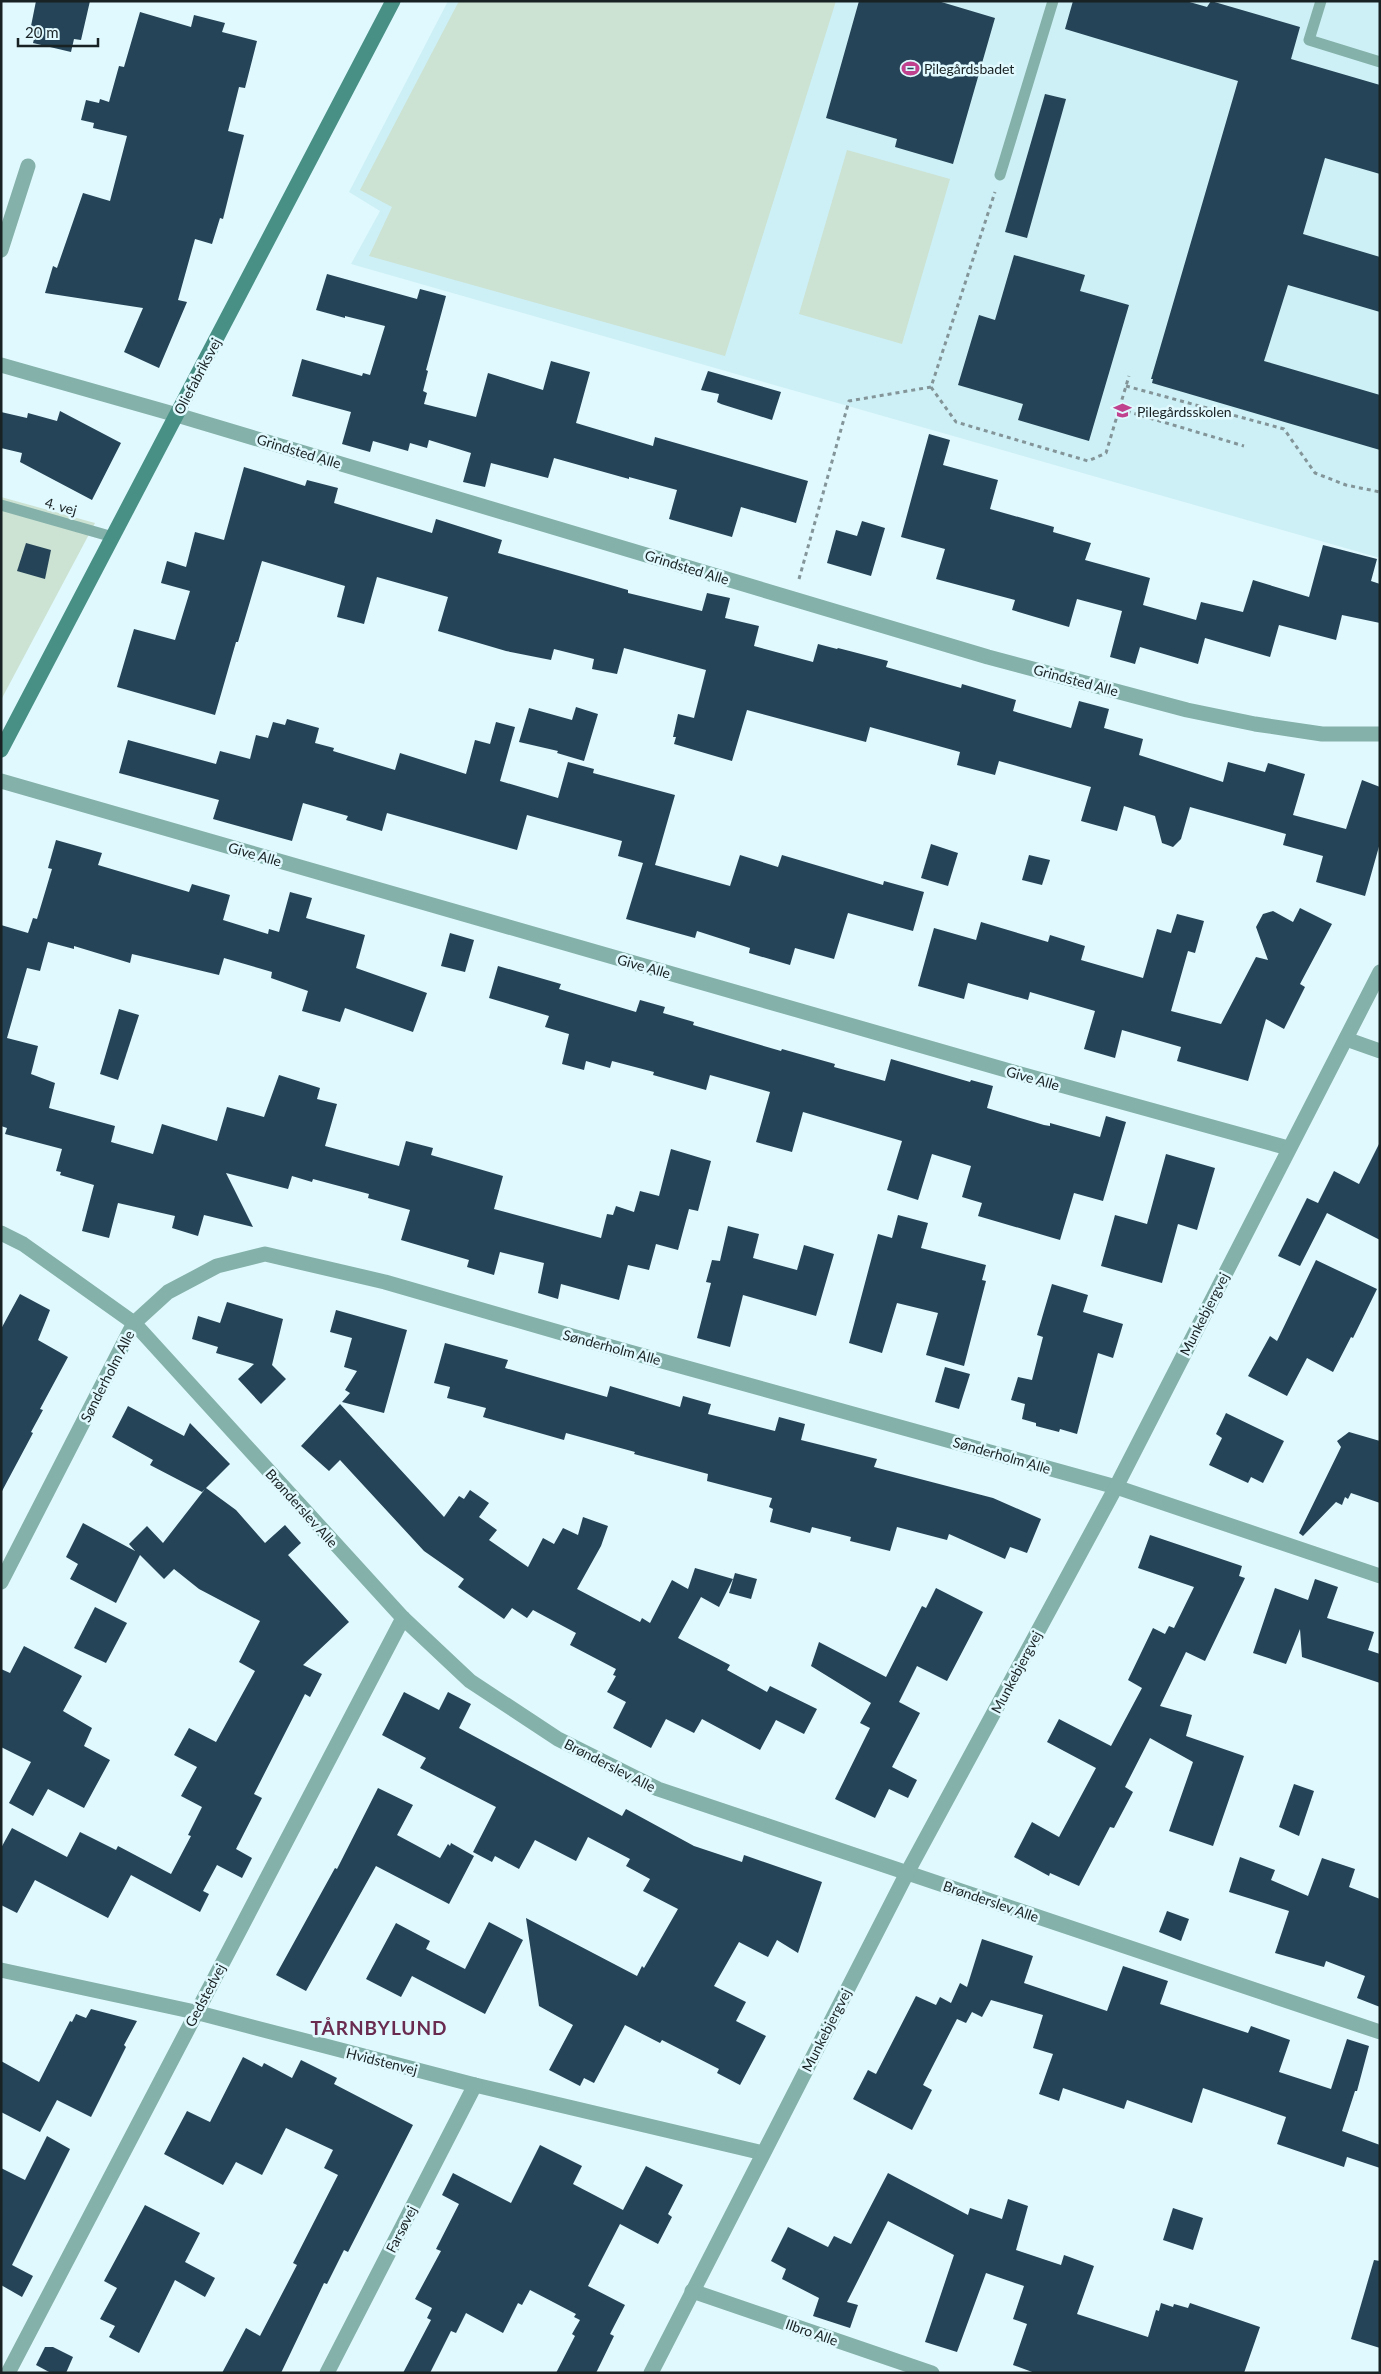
<svg xmlns="http://www.w3.org/2000/svg" width="1381" height="2374" viewBox="0 0 1381 2374" font-family="Lato,sans-serif">
  <style>
    .built { fill: #cdf0f6 }
    .green { fill: #cce2d3 }
    .building { fill: #254457 }
    .lines { fill: none; stroke-linecap: round; stroke-linejoin: round }
    .path { stroke: #839598; stroke-width: 3; stroke-dasharray: 4 4; stroke-linecap: butt }
    .lane { stroke: #84b1a9; stroke-width: 11 }
    .street { stroke: #84b1a9; stroke-width: 15 }
    .secondary { stroke: #489085; stroke-width: 15 }
    .labels { text-anchor: middle; dominant-baseline: central; stroke-width: 5; stroke-linejoin: round; paint-order: stroke }
    .poi-label { font-size: 14px; fill: #182123; stroke: #e0f9fe; text-anchor: start }
    .street-label { font-size: 14px; fill: #182123; stroke: #e0f9fe }
    .district-label { font-size: 19px; font-weight: bold; letter-spacing: 1px; fill: #6a2b50; stroke: #e0f9fe }
  </style>
  <rect width="100%" height="100%" fill="#e0f9fe"/>
  <polygon class="built" points="448,1 1380,1 1380,558 351,264 380,211 349,192"/>
  <g class="green">
    <polygon points="459,1 836,1 725,356 369,256 392,207 360,190"/>
    <polygon points="847,150 950,179 902,344 799,314"/>
    <polygon points="1,497 95,523 1,700"/>
  </g>
  <g class="building">
    <polygon points="36,1 90,1 81,40 74,39 71,52 33,43 37,27 31,26"/>
    <polygon points="859,1 938,1 995,18 953,164 895,147 897,139 826,118"/>
    <polygon points="1073,1 1186,1 1207,7 1211,1 1300,27 1291,59 1380,85 1380,174 1325,158 1303,234 1380,257 1380,312 1288,285 1264,361 1380,395 1380,450 1152,383 1153,379 1151,379 1238,81 1065,29"/>
    <polygon points="140,12 191,27 194,15 225,23 222,32 257,41 245,88 239,87 228,131 244,135 223,219 220,218 212,244 195,239 178,300 187,302 159,368 124,352 143,308 45,293 53,266 57,268 83,193 110,201 127,136 93,128 94,123 81,120 86,100 99,103 100,99 109,102 119,66 124,67"/>
    <polygon points="1045,94 1066,99 1027,238 1005,232"/>
    <polygon points="1014,255 1085,275 1080,291 1129,305 1089,441 1018,420 1023,404 958,385 979,315 995,320"/>
    <polygon points="327,274 417,299 420,289 446,296 426,370 428,371 423,391 427,393 424,404 476,417 488,373 543,390 551,361 590,372 576,423 653,446 655,437 808,481 796,523 741,507 732,537 669,519 677,490 629,477 629,479 554,458 548,478 491,463 485,487 463,482 471,453 429,440 427,448 410,443 408,451 373,441 370,452 342,444 351,412 292,396 302,359 362,376 363,373 370,375 385,326 345,316 345,318 316,310"/>
    <polygon points="708,371 781,392 772,420 721,404 717,402 719,394 701,390"/>
    <polygon points="60,411 121,443 92,500 20,462 22,453 1,448 1,412 27,418 28,413 57,421"/>
    <polygon points="929,434 950,440 943,465 998,480 990,509 1054,527 1053,532 1091,543 1085,560 1150,578 1143,605 1196,620 1201,602 1243,612 1253,580 1309,597 1323,545 1377,559 1371,581 1380,584 1380,623 1342,615 1336,640 1279,625 1270,657 1205,638 1198,664 1140,647 1135,664 1110,657 1122,611 1077,599 1069,627 1012,610 1015,600 936,579 945,549 901,537"/>
    <polygon points="244,467 305,486 307,480 338,488 334,503 432,533 436,519 502,540 498,553 628,590 628,593 702,611 707,593 730,598 725,618 759,626 754,646 813,662 818,644 837,649 838,648 888,661 886,667 961,688 962,684 1016,700 1013,711 1071,728 1079,701 1109,709 1104,728 1143,739 1139,755 1223,782 1228,762 1265,772 1268,763 1305,774 1293,815 1346,829 1362,780 1380,787 1380,843 1365,896 1316,882 1323,856 1283,845 1286,834 1190,807 1181,839 1173,847 1162,843 1155,816 1124,806 1117,831 1081,821 1091,787 999,761 995,775 957,765 960,752 870,727 866,742 747,710 732,761 674,744 676,737 673,737 678,714 694,718 706,670 624,648 617,674 592,669 594,659 554,649 551,660 506,651 438,631 448,597 377,577 364,624 337,617 345,586 262,561 238,642 236,642 215,715 117,687 134,629 175,640 190,591 161,583 167,561 186,567 195,532 224,540"/>
    <polygon points="862,521 885,528 871,576 827,563 836,530 857,536"/>
    <polygon points="26,543 51,550 45,579 17,571"/>
    <polygon points="576,707 598,714 584,761 557,753 558,751 519,742 529,708 572,720"/>
    <polygon points="287,719 319,728 315,743 334,748 333,751 395,770 400,753 466,774 475,740 490,744 496,722 515,727 500,781 558,798 568,762 594,769 593,773 675,795 655,865 730,886 740,855 778,867 782,855 883,885 884,881 924,892 913,931 848,913 834,959 795,948 790,965 749,953 750,948 697,931 695,938 626,919 643,863 618,856 622,841 527,815 517,850 387,813 382,831 346,820 348,816 303,803 292,841 213,819 219,800 119,773 128,740 216,764 220,751 250,759 256,735 268,738 273,722 285,725"/>
    <polygon points="56,840 102,853 98,865 189,892 192,884 230,895 223,920 268,934 269,929 279,932 290,892 312,898 306,918 365,935 356,968 427,993 413,1032 345,1008 340,1022 302,1011 308,991 271,978 272,972 224,958 219,975 132,954 130,963 74,946 74,949 48,942 40,971 27,968 7,1038 38,1046 31,1074 55,1083 49,1108 115,1126 111,1142 153,1154 162,1124 217,1141 227,1107 264,1117 279,1075 320,1088 317,1099 337,1104 325,1146 399,1166 406,1141 433,1148 431,1155 503,1176 494,1209 601,1238 607,1214 613,1215 616,1206 634,1212 640,1191 659,1196 671,1149 711,1161 698,1211 689,1209 678,1250 656,1244 649,1270 628,1265 619,1300 561,1284 558,1299 538,1293 544,1263 500,1252 494,1275 467,1267 469,1260 401,1240 410,1210 368,1198 369,1194 313,1179 312,1182 292,1176 288,1189 226,1173 253,1227 204,1215 198,1236 172,1228 175,1216 118,1203 109,1238 82,1231 94,1185 60,1175 61,1172 56,1171 62,1149 5,1134 7,1128 1,1126 1,925 28,933 33,918 37,919 52,869 48,868"/>
    <polygon points="931,844 958,853 948,886 921,878"/>
    <polygon points="1029,855 1050,860 1042,885 1022,880"/>
    <polygon points="1300,908 1332,924 1300,984 1305,987 1284,1029 1266,1019 1248,1081 1177,1061 1181,1047 1122,1030 1115,1058 1084,1049 1095,1011 1030,992 1028,1000 968,983 964,999 918,986 934,928 976,940 981,922 1048,942 1050,935 1085,946 1081,960 1143,978 1157,929 1171,933 1177,914 1204,921 1195,953 1188,951 1171,1011 1221,1024 1256,957 1268,960 1256,927 1263,914 1273,911 1293,922"/>
    <polygon points="450,933 474,940 465,972 441,966"/>
    <polygon points="498,966 561,984 559,989 636,1012 640,1000 665,1007 663,1013 694,1022 693,1025 781,1051 782,1049 835,1064 834,1067 885,1081 891,1059 970,1082 971,1080 993,1086 987,1108 1044,1125 1050,1126 1050,1123 1100,1137 1106,1116 1126,1122 1103,1201 1074,1193 1060,1240 978,1216 982,1203 962,1197 971,1166 932,1154 918,1200 887,1190 902,1141 803,1112 792,1152 756,1142 770,1092 710,1075 706,1090 653,1075 654,1072 612,1061 610,1068 586,1061 584,1070 562,1064 569,1034 545,1027 549,1016 489,998"/>
    <polygon points="119,1009 139,1015 118,1080 100,1074"/>
    <polygon points="1380,1142 1380,1240 1327,1213 1300,1266 1278,1256 1307,1198 1318,1203 1334,1171 1359,1184"/>
    <polygon points="1166,1154 1215,1168 1197,1230 1178,1224 1162,1283 1101,1266 1115,1215 1147,1224"/>
    <polygon points="898,1215 928,1223 921,1248 986,1265 982,1280 986,1281 964,1366 926,1355 938,1313 897,1303 882,1353 849,1343 878,1234 892,1238"/>
    <polygon points="728,1226 759,1234 753,1258 797,1270 804,1245 834,1254 816,1316 743,1295 730,1347 697,1338 711,1283 706,1282 712,1260 720,1261"/>
    <polygon points="1316,1260 1377,1289 1353,1338 1351,1337 1333,1372 1307,1358 1287,1396 1248,1376 1270,1336 1277,1341"/>
    <polygon points="1052,1284 1088,1295 1083,1312 1123,1324 1113,1358 1098,1353 1077,1434 1060,1429 1059,1432 1036,1426 1036,1423 1022,1419 1025,1404 1011,1400 1018,1377 1032,1380 1043,1337 1037,1335"/>
    <polygon points="20,1294 50,1310 38,1340 68,1357 40,1409 43,1410 31,1432 33,1433 1,1493 1,1329"/>
    <polygon points="227,1302 283,1319 272,1365 286,1379 261,1404 238,1379 254,1364 216,1353 218,1347 192,1339 198,1316 220,1323"/>
    <polygon points="336,1310 407,1330 384,1413 342,1402 350,1393 345,1390 357,1371 344,1367 352,1338 330,1332"/>
    <polygon points="445,1343 508,1360 505,1368 607,1397 610,1386 680,1407 683,1396 711,1404 708,1414 775,1431 779,1417 805,1424 801,1440 877,1459 874,1467 993,1498 1041,1519 1027,1553 1010,1547 1005,1559 949,1534 947,1540 897,1527 890,1551 850,1541 851,1537 812,1527 810,1533 770,1522 773,1509 769,1507 772,1498 707,1481 708,1474 634,1454 635,1452 566,1433 564,1440 483,1417 486,1408 447,1398 450,1387 434,1383"/>
    <polygon points="945,1367 970,1374 959,1409 935,1402"/>
    <polygon points="340,1404 444,1517 459,1496 464,1499 470,1490 489,1503 479,1517 497,1530 489,1540 528,1567 543,1538 554,1544 563,1528 578,1535 583,1517 608,1526 601,1546 577,1589 640,1622 642,1618 650,1623 672,1580 688,1589 695,1568 733,1579 719,1607 701,1597 678,1638 730,1665 727,1670 767,1692 770,1686 817,1709 804,1734 776,1720 760,1750 702,1719 694,1733 666,1719 651,1748 613,1728 626,1702 607,1692 616,1676 613,1675 616,1669 570,1645 576,1633 533,1610 527,1618 512,1608 504,1619 458,1587 464,1579 424,1551 340,1460 329,1471 301,1446"/>
    <polygon points="128,1406 184,1436 190,1423 230,1464 206,1488 236,1510 265,1543 285,1525 301,1543 288,1555 349,1622 303,1665 322,1674 310,1697 305,1694 254,1794 262,1798 236,1849 252,1858 242,1878 217,1865 203,1891 209,1894 200,1912 131,1875 108,1918 35,1880 17,1913 1,1905 1,1848 12,1828 67,1857 80,1832 116,1850 118,1846 171,1874 191,1836 188,1835 202,1807 181,1796 197,1767 174,1755 189,1728 216,1742 255,1671 239,1662 260,1621 199,1589 174,1569 164,1579 140,1555 116,1603 70,1579 78,1564 66,1557 83,1523 135,1551 129,1544 147,1526 163,1543 205,1489 202,1492 150,1465 153,1460 112,1437"/>
    <polygon points="1226,1413 1284,1441 1263,1483 1251,1477 1248,1483 1209,1465 1222,1438 1216,1434"/>
    <polygon points="1349,1432 1380,1441 1380,1503 1351,1493 1348,1499 1345,1497 1342,1505 1336,1502 1303,1536 1299,1533 1341,1447 1337,1441"/>
    <polygon points="1150,1535 1242,1566 1239,1576 1245,1578 1205,1661 1186,1652 1160,1706 1192,1715 1186,1736 1244,1756 1213,1846 1169,1831 1193,1762 1150,1738 1125,1787 1133,1792 1114,1828 1110,1827 1079,1886 1050,1873 1049,1876 1014,1857 1032,1822 1059,1837 1096,1768 1047,1742 1059,1719 1111,1746 1142,1688 1128,1680 1153,1628 1165,1634 1169,1626 1174,1628 1194,1587 1138,1568"/>
    <polygon points="735,1573 757,1579 751,1599 729,1593"/>
    <polygon points="1315,1579 1338,1587 1327,1618 1374,1632 1368,1650 1380,1654 1380,1683 1302,1657 1300,1629 1286,1664 1253,1653 1275,1588 1308,1600"/>
    <polygon points="936,1588 983,1612 947,1681 917,1666 899,1702 920,1713 892,1767 917,1780 908,1798 889,1789 875,1818 835,1799 870,1728 860,1723 871,1703 811,1666 819,1642 886,1677 922,1606 926,1608"/>
    <polygon points="95,1607 127,1623 106,1663 74,1648"/>
    <polygon points="24,1646 82,1676 63,1711 92,1728 84,1746 110,1760 84,1808 48,1789 33,1816 9,1803 31,1762 1,1747 1,1669 10,1673"/>
    <polygon points="404,1692 439,1710 448,1692 471,1704 459,1728 622,1816 626,1809 694,1846 742,1862 744,1855 822,1882 798,1953 777,1940 768,1957 739,1942 714,1986 746,2002 736,2021 766,2036 740,2085 717,2073 719,2069 662,2040 660,2043 625,2025 594,2083 584,2078 580,2086 549,2070 573,2025 539,2006 526,1918 637,1976 642,1966 644,1968 678,1909 643,1891 650,1879 626,1866 630,1859 588,1837 576,1861 535,1840 519,1869 495,1856 492,1862 473,1852 496,1807 420,1768 426,1758 382,1735"/>
    <polygon points="1294,1784 1314,1791 1299,1836 1279,1827"/>
    <polygon points="378,1788 413,1805 397,1835 440,1858 448,1844 450,1846 451,1843 474,1856 449,1904 376,1866 306,1991 276,1975 335,1868 337,1869"/>
    <polygon points="1240,1857 1275,1870 1271,1880 1308,1896 1322,1858 1355,1869 1349,1887 1380,1899 1380,2007 1357,1998 1365,1976 1326,1961 1324,1967 1275,1953 1289,1911 1229,1892"/>
    <polygon points="1167,1911 1189,1919 1181,1941 1159,1932"/>
    <polygon points="489,1922 523,1940 485,2014 412,1976 401,1997 366,1979 396,1923 430,1941 426,1949 465,1969"/>
    <polygon points="982,1939 1033,1956 1024,1983 1107,2011 1123,1966 1168,1981 1160,2004 1248,2033 1251,2026 1290,2040 1279,2072 1331,2089 1347,2039 1369,2046 1357,2091 1355,2091 1342,2131 1380,2145 1380,2168 1347,2157 1344,2167 1277,2144 1286,2117 1203,2088 1192,2123 1127,2100 1124,2109 1063,2088 1059,2101 1039,2094 1053,2054 1033,2048 1043,2015 991,2000 982,2017 972,2012 966,2023 957,2019 923,2085 932,2090 912,2130 853,2099 868,2070 876,2074 916,1996 936,2005 940,1997 951,2003 960,1983 967,1987"/>
    <polygon points="91,2009 137,2021 124,2045 126,2047 91,2117 57,2100 40,2132 1,2112 1,2061 39,2082 70,2021 72,2022 76,2014 86,2018"/>
    <polygon points="243,2057 262,2067 264,2063 292,2078 301,2060 337,2078 334,2084 413,2125 348,2252 344,2250 327,2284 324,2283 281,2373 222,2373 246,2328 260,2336 297,2265 293,2263 338,2175 324,2168 333,2150 286,2128 262,2175 236,2162 223,2185 164,2154 187,2111 210,2122"/>
    <polygon points="47,2136 70,2149 12,2265 33,2276 22,2297 1,2285 1,2168 25,2180"/>
    <polygon points="540,2145 582,2166 573,2184 623,2210 646,2166 683,2185 668,2214 672,2217 658,2244 620,2224 588,2286 625,2305 610,2334 614,2336 596,2373 556,2373 575,2336 572,2334 580,2320 574,2317 576,2314 530,2290 522,2305 518,2303 503,2333 466,2313 456,2333 451,2331 430,2373 403,2373 431,2320 427,2318 432,2308 415,2299 441,2251 436,2249 459,2204 442,2195 453,2173 511,2203"/>
    <polygon points="888,2173 968,2215 970,2208 1002,2219 1008,2199 1028,2206 1016,2250 1061,2265 1064,2255 1094,2266 1077,2314 1148,2337 1156,2310 1159,2311 1161,2303 1173,2307 1174,2304 1188,2308 1190,2303 1260,2327 1244,2373 1035,2373 1013,2365 1027,2324 1013,2319 1024,2286 986,2273 957,2352 925,2342 954,2255 888,2221 847,2302 858,2305 850,2328 813,2316 819,2298 782,2279 786,2269 771,2261 788,2227 828,2247 834,2236 851,2244"/>
    <polygon points="145,2205 200,2233 185,2262 215,2278 205,2297 175,2280 139,2353 109,2337 115,2326 100,2319 117,2288 104,2281"/>
    <polygon points="1173,2208 1203,2218 1193,2250 1163,2240"/>
    <polygon points="1374,2260 1380,2261 1380,2348 1351,2339"/>
    <polygon points="45,2347 53,2347 73,2357 66,2373 51,2373 36,2365"/>
  </g>
  <g class="lines">
    <g class="path">
      <polyline points="1126,386 1284,429 1315,473 1346,485 1380,492"/>
      <polyline points="931,387 956,422 1088,461 1106,453 1129,376"/>
      <polyline points="1119,409 1244,446"/>
      <polyline points="799,579 849,401 931,387 995,192"/>
    </g>
    <g class="lane">
      <polyline points="1321,1 1309,40 1380,62"/>
      <polyline points="1000,175 1053,1"/>
      <polyline points="1,505 113,537"/>
    </g>
    <g class="street">
      <polyline points="1,250 28,166"/>
      <polyline points="1,365 177,415 988,657 1187,710 1255,724 1322,734 1380,734"/>
      <polyline points="1,781 1013,1072 1288,1148"/>
      <polyline points="1346,1039 1380,1051"/>
      <polyline points="1,1233 23,1244 134,1323 403,1618 470,1681 558,1739 658,1789 1380,2032"/>
      <polyline points="1,1582 134,1323 168,1292 217,1266 265,1254 385,1282 579,1338 1116,1487 1380,1576"/>
      <polyline points="1,1970 195,2012 475,2085 763,2153"/>
      <polyline points="692,2291 932,2373"/>
      <polyline points="8,2373 403,1618"/>
      <polyline points="327,2373 475,2085"/>
      <polyline points="651,2373 907,1873 1116,1487 1380,972"/>
    </g>
    <polyline class="secondary" points="1,750 393,1"/>
  </g>
  <defs>
    <symbol id="stadium-bare" viewBox="-9 -9 18 18"><path d="M0-5a6.5 5 0 1 0 0 10a6.5 5 0 1 0 0-10ZM-3.5-1.8h7v3.6h-7Z" fill="#c0428f" stroke="#e0f9fe" stroke-width="2.5" paint-order="stroke"/></symbol>
    <symbol id="school-bare" viewBox="-9 -9 18 18"><path d="M0-5L7-2L0 1L-7-2ZM-4 1L0 2.5L4 1V4Q0 6-4 4Z" fill="#c0428f" stroke="#e0f9fe" stroke-width="2.5" paint-order="stroke"/></symbol>
  </defs>
  <g fill-rule="evenodd">
    <use href="#stadium-bare" x="898" y="56" width="25" height="25"/>
    <use href="#school-bare" x="1110" y="398" width="25" height="25"/>
  </g>
  <g class="labels">
    <g class="poi-label">
      <text x="924" y="68">Pilegårdsbadet</text>
      <text x="1137" y="411">Pilegårdsskolen</text>
    </g>
    <g class="street-label">
      <text transform="translate(197 376) rotate(-62)">Oliefabriksvej</text>
      <text transform="translate(299 451) rotate(17)">Grindsted Alle</text>
      <text transform="translate(61 506) rotate(15)">4. vej</text>
      <text transform="translate(687 567) rotate(17)">Grindsted Alle</text>
      <text transform="translate(1076 680) rotate(15)">Grindsted Alle</text>
      <text transform="translate(255 854) rotate(16)">Give Alle</text>
      <text transform="translate(644 966) rotate(16)">Give Alle</text>
      <text transform="translate(1033 1078) rotate(16)">Give Alle</text>
      <text transform="translate(1204 1314) rotate(-63)">Munkebjergvej</text>
      <text transform="translate(612 1347) rotate(15)">Sønderholm Alle</text>
      <text transform="translate(107 1376) rotate(-63)">Sønderholm Alle</text>
      <text transform="translate(1002 1455) rotate(16)">Sønderholm Alle</text>
      <text transform="translate(302 1508) rotate(48)">Brønderslev Alle</text>
      <text transform="translate(1016 1672) rotate(-62)">Munkebjergvej</text>
      <text transform="translate(610 1765) rotate(27)">Brønderslev Alle</text>
      <text transform="translate(991 1901) rotate(19)">Brønderslev Alle</text>
      <text transform="translate(205 1995) rotate(-62)">Gedstedvej</text>
      <text transform="translate(826 2030) rotate(-63)">Munkebjergvej</text>
      <text transform="translate(382 2061) rotate(14)">Hvidstenvej</text>
      <text transform="translate(401 2229) rotate(-63)">Farsøvej</text>
      <text transform="translate(812 2332) rotate(19)">Ilbro Alle</text>
    </g>
    <g class="district-label">
      <text x="379" y="2027">TÅRNBYLUND</text>
    </g>
  </g>
  <rect width="1381" height="2374" fill="none" stroke="#182123" stroke-width="5"/>
  <path d="M18 38v8h80v-8" fill="none" stroke="#182123" stroke-width="2.5"/>
  <text x="25" y="38" font-size="15" fill="#182123" stroke="#e0f9fe" stroke-width="4" paint-order="stroke">20 m</text>
</svg>
